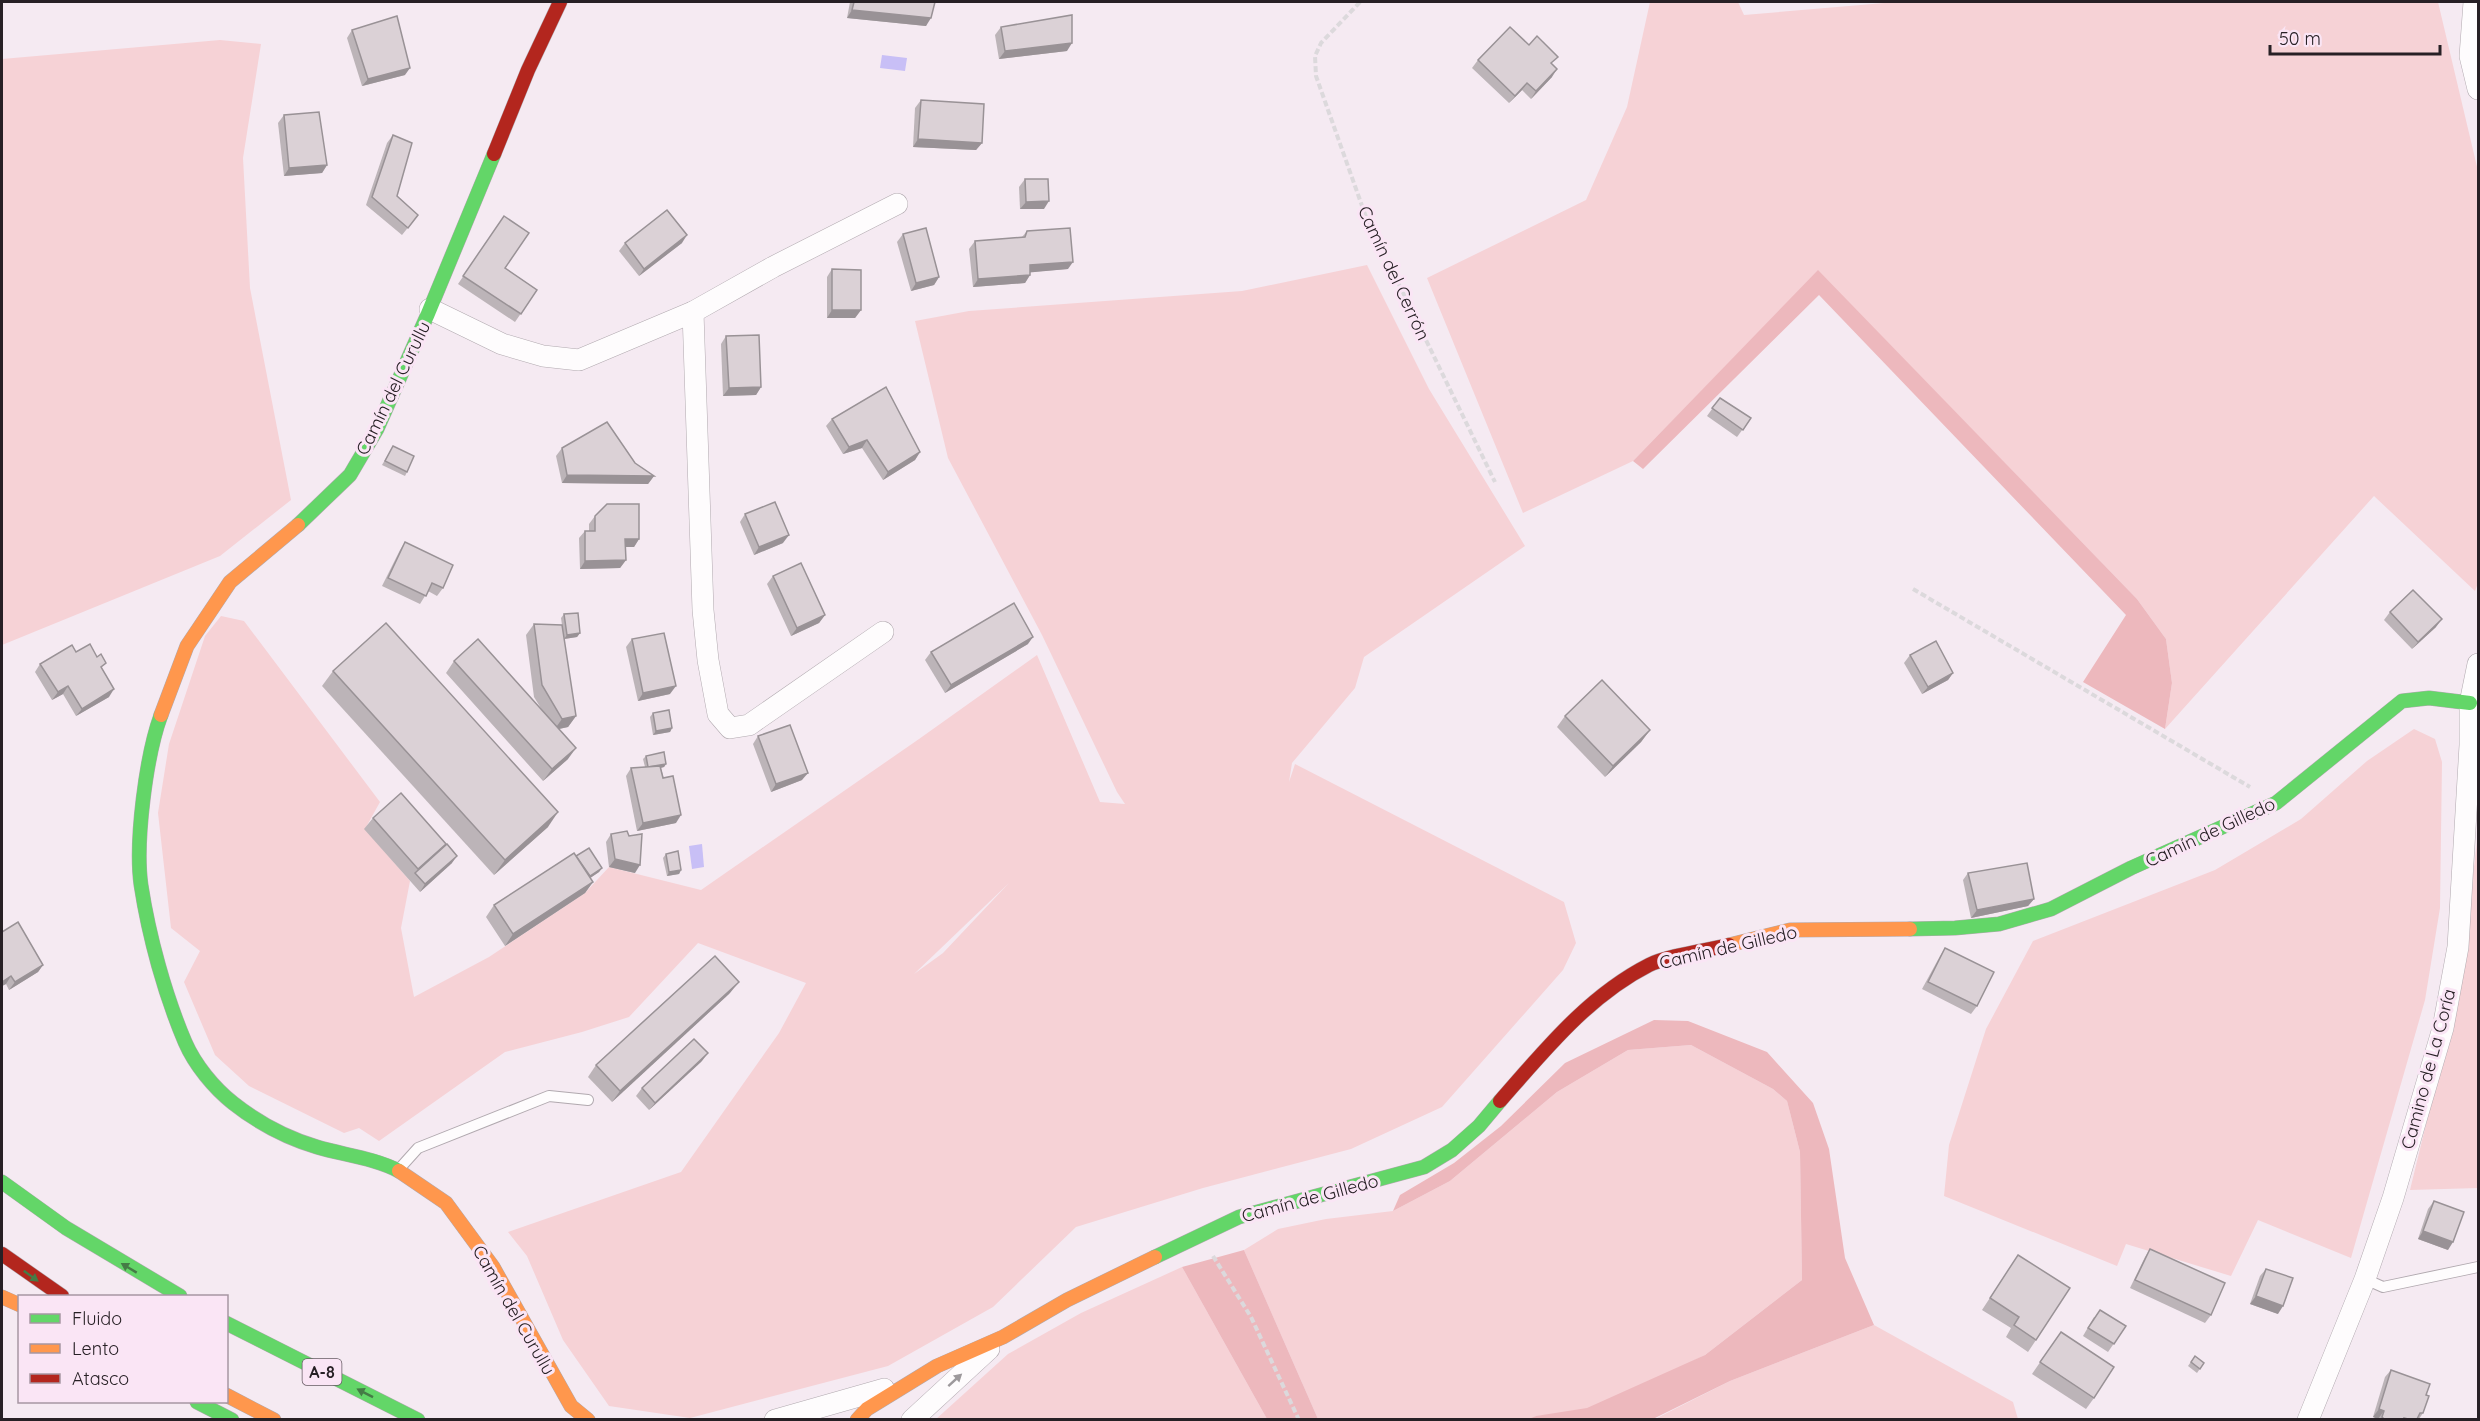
<svg xmlns="http://www.w3.org/2000/svg" width="2480" height="1421" viewBox="0 0 2480 1421" font-family="Quicksand,sans-serif">
  <style>
    .green { fill: #f6d2d6; fill-rule: evenodd }
    .forest { fill: #edb8bd }
    .water { fill: #c8bff6 }
    .lines { fill: none; stroke-linecap: round; stroke-linejoin: round }
    .lane-casing { stroke: #b1a9af; stroke-width: 12 }
    .street-casing { stroke: #b1a9af; stroke-width: 22 }
    .fast-casing { stroke: #b1a9af; stroke-width: 15 }
    .slow-casing { stroke: #b1a9af; stroke-width: 15 }
    .jam-casing { stroke: #b1a9af; stroke-width: 15 }
    .path { stroke: #dcd9dc; stroke-width: 4; stroke-dasharray: 6 3; stroke-linecap: butt }
    .lane { stroke: #fefcfd; stroke-width: 10 }
    .street { stroke: #fefcfd; stroke-width: 21 }
    .fast { stroke: #63d668; stroke-width: 14 }
    .slow { stroke: #ff974d; stroke-width: 14 }
    .jam { stroke: #b3261e; stroke-width: 14 }
    .wall { fill: #bcb4b8 }
    .shaded-wall { fill: #999296 }
    .building { fill: #dbd1d6; stroke: #999296; stroke-width: 1.5 }
    .oneway { fill: #457b46 }
    .oneway2 { fill: #9d999c }
    .labels { text-anchor: middle; dominant-baseline: central; stroke-width: 6; stroke-linejoin: round; paint-order: stroke }
    .shield { fill: #fae5f5; stroke: #665b63; stroke-width: 1.5 }
    .shield-label { font-size: 16px; font-weight: bold; fill: #272025 }
    .street-label { font-size: 18px; fill: #272025; stroke: #fae5f5 }
  </style>
  <rect width="100%" height="100%" fill="#f5eaf2"/>
  <g class="green">
    <polygon points="1650,2 1738,2 1744,15 1896,2 2438,2 2478,171 2478,583 2475,591 2374,496 2165,729 2172,683 2166,639 2137,599 1818,271 1633,461 1523,513 1427,278 1586,200 1627,107"/>
    <polygon points="220,40 261,44 243,158 250,288 291,500 220,556 2,645 2,59"/>
    <path d="M1367,265L1429,389L1525,546L1364,657L1355,688L1292,763L1289,782L1295,764L1564,902L1576,943L1563,970L1442,1107L1351,1149L1203,1188L1076,1227L993,1307L888,1366L690,1418L609,1406L563,1340L527,1256L508,1232L681,1172L779,1033L806,983L698,943L629,1017L582,1032L505,1052L379,1141L359,1128L344,1133L249,1086L215,1055L184,982L200,951L171,928L158,813L169,744L205,636L221,616L244,621L380,802L365,829L410,881L401,928L414,997L489,957L585,893L609,867L701,890L919,739L1037,655L1100,802L1125,804L1117,792L1042,635L948,458L915,321L969,311L1242,291ZM1009,883L943,953L914,974Z"/>
    <polygon points="2414,729 2435,739 2442,762 2440,908 2425,1000 2351,1258 2258,1220 2231,1276 2126,1244 2117,1266 1944,1196 1949,1145 1986,1029 2033,941 2215,870 2301,819 2367,761"/>
    <polygon points="2478,834 2478,1188 2410,1190 2459,989"/>
    <polygon points="1691,1045 1773,1089 1787,1101 1800,1152 1802,1280 1705,1355 1588,1414 1536,1416 1529,1420 1318,1419 1244,1250 1278,1229 1326,1219 1393,1211 1450,1181 1557,1092 1628,1050"/>
    <polygon points="1182,1267 1267,1419 935,1420 1008,1354 1081,1313"/>
    <polygon points="1874,1325 2013,1402 2018,1419 1653,1420 1730,1381"/>
  </g>
  <g class="forest">
    <polygon points="1818,270 2137,599 2166,639 2172,683 2165,729 2083,682 2126,615 1819,295 1643,469 1633,461"/>
    <polygon points="1654,1020 1688,1021 1767,1052 1813,1103 1829,1149 1845,1258 1874,1325 1730,1381 1653,1419 1529,1419 1536,1416 1587,1408 1705,1355 1802,1280 1800,1152 1787,1101 1773,1089 1691,1045 1628,1050 1557,1092 1450,1181 1393,1211 1400,1195 1454,1163 1501,1126 1565,1063"/>
    <polygon points="1244,1250 1318,1419 1267,1419 1182,1267"/>
  </g>
  <g class="water">
    <polygon points="882,55 907,58 905,71 880,68"/>
    <polygon points="702,844 704,867 692,869 689,846"/>
  </g>
  <g class="lines">
    <defs>
      <g id="lane">
        <polyline points="400,1168 418,1148 549,1096 588,1100"/>
        <polyline points="2365,1279 2383,1287 2478,1267"/>
      </g>
      <g id="street">
        <polyline points="2474,2 2470,56 2478,89"/>
        <polyline points="430,309 502,344 543,356 579,360 693,312 773,267 897,204"/>
        <polyline points="693,312 703,610 708,660 718,714 730,728 749,725 883,632"/>
        <polyline points="775,1420 884,1389"/>
        <polyline points="912,1420 989,1349"/>
        <polyline points="2308,1420 2365,1279 2393,1198 2443,1028 2458,947 2470,745 2470,703 2478,664"/>
      </g>
      <g id="fast">
        <polyline points="298,525 350,475 377,429 427,316 494,154"/>
        <path d="M161,715C146,756 135,842 141,885C149,937 165,995 185,1042C195,1065 214,1088 233,1103C257,1122 287,1138 317,1147C344,1155 374,1158 399,1171"/>
        <polyline points="1910,929 1955,928 1999,924 2051,909 2131,868 2276,803 2402,701 2429,698 2470,703"/>
        <polyline points="2,1182 66,1228 180,1296"/>
        <polyline points="1155,1257 1239,1217 1424,1167 1452,1150 1479,1126 1500,1101"/>
        <polyline points="226,1323 418,1420"/>
        <polyline points="197,1402 232,1420"/>
      </g>
      <g id="slow">
        <polyline points="161,715 187,646 230,582 298,525"/>
        <polyline points="1729,945 1790,930 1910,929"/>
        <polyline points="399,1171 446,1203 493,1267 571,1406 588,1420"/>
        <polyline points="2,1297 20,1305"/>
        <polyline points="226,1395 274,1420"/>
        <polyline points="857,1420 867,1409 937,1366 1003,1337 1067,1300 1155,1257"/>
      </g>
      <g id="jam">
        <polyline points="494,154 528,70 560,2"/>
        <path d="M1500,1101C1544,1051 1588,996 1649,965C1666,956 1708,950 1729,945"/>
        <polyline points="2,1254 62,1296"/>
      </g>
    </defs>
    <use href="#lane" class="lane-casing"/>
    <use href="#street" class="street-casing"/>
    <use href="#fast" class="fast-casing"/>
    <use href="#slow" class="slow-casing"/>
    <use href="#jam" class="jam-casing"/>
    <g class="path">
      <polyline points="1360,2 1321,43 1315,56 1316,76 1372,234 1390,266 1495,482"/>
      <polyline points="1913,589 2250,787"/>
      <polyline points="1213,1256 1251,1317 1299,1420"/>
    </g>
    <use href="#lane" class="lane"/>
    <use href="#street" class="street"/>
    <use href="#fast" class="fast"/>
    <use href="#slow" class="slow"/>
    <use href="#jam" class="jam"/>
  </g>
  <g class="wall">
    <polygon points="850,2 935,2 926,26 847,18"/>
    <polygon points="1001,27 1067,51 999,59 995,35"/>
    <polygon points="352,30 405,75 362,86 347,38"/>
    <polygon points="1529,45 1552,65 1552,77 1531,99 1522,90 1509,103 1472,68 1478,60"/>
    <polygon points="921,100 982,143 976,150 913,147 915,108"/>
    <polygon points="284,115 327,165 322,173 284,176 278,123"/>
    <polygon points="393,135 397,196 418,215 402,235 366,205 387,143"/>
    <polygon points="1025,179 1044,209 1020,209 1019,187"/>
    <polygon points="504,216 505,268 537,290 515,322 458,284"/>
    <polygon points="1027,231 1068,269 1030,272 1030,275 1025,283 973,287 969,249 975,241 1022,237"/>
    <polygon points="903,234 939,277 934,285 911,291 897,242"/>
    <polygon points="625,243 682,243 639,276 619,251"/>
    <polygon points="832,269 861,310 855,318 827,318 827,277"/>
    <polygon points="726,336 761,387 756,395 723,396 721,344"/>
    <polygon points="1720,398 1751,418 1737,437 1707,416"/>
    <polygon points="832,419 920,452 915,460 883,480 862,448 843,454 826,426"/>
    <polygon points="393,446 407,472 405,476 382,465"/>
    <polygon points="562,448 654,476 648,484 562,483 556,456"/>
    <polygon points="745,514 783,543 754,555 740,522"/>
    <polygon points="595,516 639,539 634,547 625,547 626,560 620,568 580,569 579,538 585,531 589,531 589,524"/>
    <polygon points="405,542 443,588 437,596 428,591 420,604 382,586 400,550"/>
    <polygon points="773,576 825,615 819,623 791,636 767,584"/>
    <polygon points="2390,612 2436,627 2412,649 2384,620"/>
    <polygon points="564,614 580,633 577,637 564,639 561,618"/>
    <polygon points="534,624 576,716 568,727 559,729 568,759 543,781 446,673 454,661 542,710 534,697 526,635"/>
    <polygon points="632,639 670,694 638,701 626,647"/>
    <polygon points="1028,644 945,693 925,660 931,652"/>
    <polygon points="76,652 102,669 109,697 76,716 63,694 52,700 35,672 40,664"/>
    <polygon points="1910,655 1953,673 1948,680 1922,694 1904,663"/>
    <polygon points="333,671 548,827 494,875 322,686"/>
    <polygon points="653,713 672,728 670,732 653,735 650,717"/>
    <polygon points="1565,716 1650,730 1641,742 1605,777 1557,727"/>
    <polygon points="758,736 802,780 771,792 753,744"/>
    <polygon points="646,756 666,764 664,767 661,768 676,823 637,831 626,776 631,768 645,767 643,759"/>
    <polygon points="373,818 446,844 443,848 452,863 420,892 364,829"/>
    <polygon points="611,834 635,873 609,867 606,842"/>
    <polygon points="666,854 681,870 679,874 667,876 663,858"/>
    <polygon points="576,856 602,868 599,872 590,878 593,882 585,893 505,946 486,917 494,905"/>
    <polygon points="1968,873 2034,899 2028,906 1971,918 1963,880"/>
    <polygon points="2,932 43,965 38,972 9,990 6,984 2,986"/>
    <polygon points="1945,948 1977,1006 1971,1014 1922,989 1940,956"/>
    <polygon points="730,993 612,1102 588,1077 596,1065"/>
    <polygon points="702,1061 649,1110 636,1096 642,1088"/>
    <polygon points="2434,1201 2448,1250 2418,1239 2428,1209"/>
    <polygon points="2150,1249 2211,1315 2205,1323 2130,1288 2145,1257"/>
    <polygon points="2018,1255 2036,1340 2028,1352 2006,1337 2011,1328 1982,1310"/>
    <polygon points="2266,1269 2278,1314 2250,1304 2260,1276"/>
    <polygon points="2094,1317 2126,1326 2108,1352 2083,1336"/>
    <polygon points="2061,1332 2094,1398 2086,1409 2032,1374"/>
    <polygon points="2195,1356 2204,1363 2197,1373 2188,1366"/>
    <polygon points="2391,1370 2426,1395 2423,1413 2419,1419 2378,1419 2373,1417 2385,1377"/>
  </g>
  <g class="shaded-wall">
    <polygon points="852,10 931,18 926,26 847,18"/>
    <polygon points="1072,43 1067,51 999,59 1005,51"/>
    <polygon points="410,68 405,75 362,86 368,79"/>
    <polygon points="1557,69 1552,77 1531,99 1536,91"/>
    <polygon points="1527,83 1522,90 1509,103 1515,96"/>
    <polygon points="918,139 982,143 976,150 913,147"/>
    <polygon points="327,165 322,173 284,176 289,168"/>
    <polygon points="1049,201 1044,209 1020,209 1026,202"/>
    <polygon points="687,235 682,243 639,276 644,269"/>
    <polygon points="1073,262 1068,269 1024,273 1030,265"/>
    <polygon points="1030,275 1025,283 973,287 978,279"/>
    <polygon points="939,277 934,285 911,291 916,283"/>
    <polygon points="832,310 861,310 855,318 827,318"/>
    <polygon points="761,387 756,395 723,396 729,388"/>
    <polygon points="867,440 862,448 843,454 849,447"/>
    <polygon points="920,452 915,460 883,480 888,472"/>
    <polygon points="567,475 654,476 648,484 562,483"/>
    <polygon points="789,535 783,543 754,555 759,547"/>
    <polygon points="625,539 639,539 634,547 620,547"/>
    <polygon points="626,560 620,568 580,569 585,561"/>
    <polygon points="825,615 819,623 791,636 797,628"/>
    <polygon points="2442,619 2436,627 2412,649 2418,642"/>
    <polygon points="580,633 577,637 564,639 567,635"/>
    <polygon points="1033,637 1028,644 945,693 951,685"/>
    <polygon points="1953,673 1948,680 1922,694 1928,687"/>
    <polygon points="68,686 63,694 52,700 58,692"/>
    <polygon points="676,686 670,694 638,701 643,693"/>
    <polygon points="114,689 109,697 76,716 82,709"/>
    <polygon points="576,716 568,727 554,730 562,719"/>
    <polygon points="672,728 670,732 653,735 656,731"/>
    <polygon points="1650,730 1641,742 1605,777 1613,766"/>
    <polygon points="576,748 568,759 543,781 552,769"/>
    <polygon points="666,764 664,767 646,771 648,767"/>
    <polygon points="808,773 802,780 771,792 776,784"/>
    <polygon points="558,812 548,827 494,875 505,860"/>
    <polygon points="681,815 676,823 637,831 643,823"/>
    <polygon points="457,856 452,863 420,892 425,884"/>
    <polygon points="615,859 640,865 635,873 609,867"/>
    <polygon points="602,868 599,872 580,885 583,881"/>
    <polygon points="681,870 679,874 667,876 669,872"/>
    <polygon points="593,882 585,893 505,946 513,934"/>
    <polygon points="2034,899 2028,906 1971,918 1977,910"/>
    <polygon points="43,965 38,972 9,990 15,982"/>
    <polygon points="11,976 6,984 2,986 2,982"/>
    <polygon points="739,982 730,993 612,1102 620,1091"/>
    <polygon points="708,1053 702,1061 649,1110 655,1103"/>
    <polygon points="2423,1231 2453,1242 2448,1250 2418,1239"/>
    <polygon points="2256,1296 2283,1306 2278,1314 2250,1304"/>
    <polygon points="2379,1409 2384,1411 2378,1419 2373,1417"/>
  </g>
  <g class="building">
    <polygon points="854,2 935,2 931,18 852,10"/>
    <polygon points="1072,15 1072,43 1005,51 1001,27"/>
    <polygon points="397,16 410,68 368,79 352,30"/>
    <polygon points="1510,27 1529,45 1537,36 1558,57 1551,63 1557,69 1536,91 1527,83 1515,96 1478,60"/>
    <polygon points="921,100 984,104 982,143 918,139"/>
    <polygon points="319,112 327,165 289,168 284,115"/>
    <polygon points="393,135 412,143 397,196 418,215 408,228 372,197"/>
    <polygon points="1025,179 1048,179 1049,201 1026,202"/>
    <polygon points="667,210 687,235 644,269 625,243"/>
    <polygon points="504,216 529,233 505,268 537,290 521,314 463,276"/>
    <polygon points="926,228 939,277 916,283 903,234"/>
    <polygon points="1070,228 1073,262 1030,265 1030,275 978,279 975,241 1025,237 1027,231"/>
    <polygon points="832,269 861,270 861,310 832,310"/>
    <polygon points="759,335 761,387 729,388 726,336"/>
    <polygon points="886,387 920,452 888,472 867,440 849,447 832,419"/>
    <polygon points="1720,398 1751,418 1743,430 1712,408"/>
    <polygon points="607,422 635,463 654,476 567,475 562,448"/>
    <polygon points="393,446 414,456 407,472 385,461"/>
    <polygon points="775,502 789,535 759,547 745,514"/>
    <polygon points="607,504 639,504 639,539 625,539 626,560 585,561 585,531 595,531 595,516"/>
    <polygon points="405,542 453,565 443,588 432,583 426,596 388,578"/>
    <polygon points="801,563 825,615 797,628 773,576"/>
    <polygon points="2413,590 2442,619 2418,642 2390,612"/>
    <polygon points="1014,603 1033,637 951,685 931,652"/>
    <polygon points="578,613 580,633 567,635 564,614"/>
    <polygon points="386,623 558,812 505,860 333,671"/>
    <polygon points="534,624 562,625 576,716 562,719 542,685"/>
    <polygon points="664,633 676,686 643,693 632,639"/>
    <polygon points="478,639 576,748 552,769 454,661"/>
    <polygon points="1936,641 1953,673 1928,687 1910,655"/>
    <polygon points="90,644 97,657 101,654 106,663 101,667 114,689 82,709 68,686 58,692 40,664 72,645 76,652"/>
    <polygon points="1602,680 1650,730 1613,766 1565,716"/>
    <polygon points="669,710 672,728 656,731 653,713"/>
    <polygon points="790,725 808,773 776,784 758,736"/>
    <polygon points="664,752 666,764 648,767 646,756"/>
    <polygon points="660,766 663,778 673,776 681,815 643,823 631,768"/>
    <polygon points="401,793 446,844 418,869 373,818"/>
    <polygon points="627,831 629,836 642,834 640,865 615,859 611,834"/>
    <polygon points="447,844 457,856 425,884 415,873"/>
    <polygon points="589,848 602,868 590,876 576,856"/>
    <polygon points="678,851 681,870 669,872 666,854"/>
    <polygon points="574,853 593,882 513,934 494,905"/>
    <polygon points="2027,863 2034,899 1977,910 1968,873"/>
    <polygon points="18,922 43,965 15,982 11,976 2,982 2,932"/>
    <polygon points="1945,948 1994,972 1977,1006 1928,982"/>
    <polygon points="715,956 739,982 620,1091 596,1065"/>
    <polygon points="694,1039 708,1053 655,1103 642,1088"/>
    <polygon points="2434,1201 2464,1212 2453,1242 2423,1231"/>
    <polygon points="2150,1249 2225,1283 2211,1315 2135,1280"/>
    <polygon points="2018,1255 2070,1288 2036,1340 2014,1325 2019,1317 1990,1298"/>
    <polygon points="2266,1269 2293,1278 2283,1306 2256,1296"/>
    <polygon points="2100,1310 2126,1326 2114,1344 2088,1328"/>
    <polygon points="2061,1332 2114,1367 2094,1398 2040,1362"/>
    <polygon points="2195,1356 2204,1363 2200,1369 2191,1362"/>
    <polygon points="2391,1370 2430,1384 2426,1395 2429,1396 2423,1413 2420,1413 2417,1419 2408,1419 2404,1418 2404,1419 2384,1419 2382,1417 2384,1411 2379,1409"/>
  </g>
  <defs><path id="oneway-solid" d="M-6-.8H1V-3.2L6.5 0L1 3.2V.8H-6Z" transform="scale(1.5)"/></defs>
  <g class="oneway">
    <use href="#oneway-solid" transform="translate(129 1268) rotate(-149)"/>
    <use href="#oneway-solid" transform="translate(31 1276) rotate(36)"/>
    <use href="#oneway-solid" transform="translate(365 1393) rotate(-153)"/>
  </g>
  <use class="oneway2" href="#oneway-solid" transform="translate(955 1380) rotate(-42)"/>
  <g class="labels">
    <rect class="shield" x="302.5" y="1359" width="39" height="26" rx="4.5"/>
    <g class="shield-label">
      <text x="322" y="1372">A-8</text>
    </g>
    <g class="street-label">
      <text transform="translate(1394 273) rotate(65)">Camín del Cerrón</text>
      <text transform="translate(393 388) rotate(-64)">Camín del Curullu</text>
      <text transform="translate(2210 832) rotate(-25)">Camín de Gilledo</text>
      <text transform="translate(1728 947) rotate(-13)">Camín de Gilledo</text>
      <text transform="translate(2428 1069) rotate(-75)">Camino de La Coría</text>
      <text transform="translate(1310 1198) rotate(-15)">Camín de Gilledo</text>
      <text transform="translate(514 1310) rotate(60)">Camín del Curullu</text>
    </g>
  </g>
  <rect width="2480" height="1421" fill="none" stroke="#272025" stroke-width="6"/>
  <rect x="18" y="1295" width="210" height="108" fill="#fae5f5" stroke="#a696a2" stroke-width="1.5"/>
  <rect x="30" y="1314" width="30" height="9" fill="#63d668" stroke="#a696a2" stroke-width="1.5"/>
  <text x="72" y="1325" font-size="18" fill="#272025">Fluido</text>
  <rect x="30" y="1344" width="30" height="9" fill="#ff974d" stroke="#a696a2" stroke-width="1.5"/>
  <text x="72" y="1355" font-size="18" fill="#272025">Lento</text>
  <rect x="30" y="1374" width="30" height="9" fill="#b3261e" stroke="#a696a2" stroke-width="1.5"/>
  <text x="72" y="1385" font-size="18" fill="#272025">Atasco</text>
  <path d="M2270 45v9h170v-9" fill="none" stroke="#272025" stroke-width="3"/>
  <text x="2279" y="45" font-size="18" fill="#272025" stroke="#fae5f5" stroke-width="4.5" paint-order="stroke">50 m</text>
</svg>
